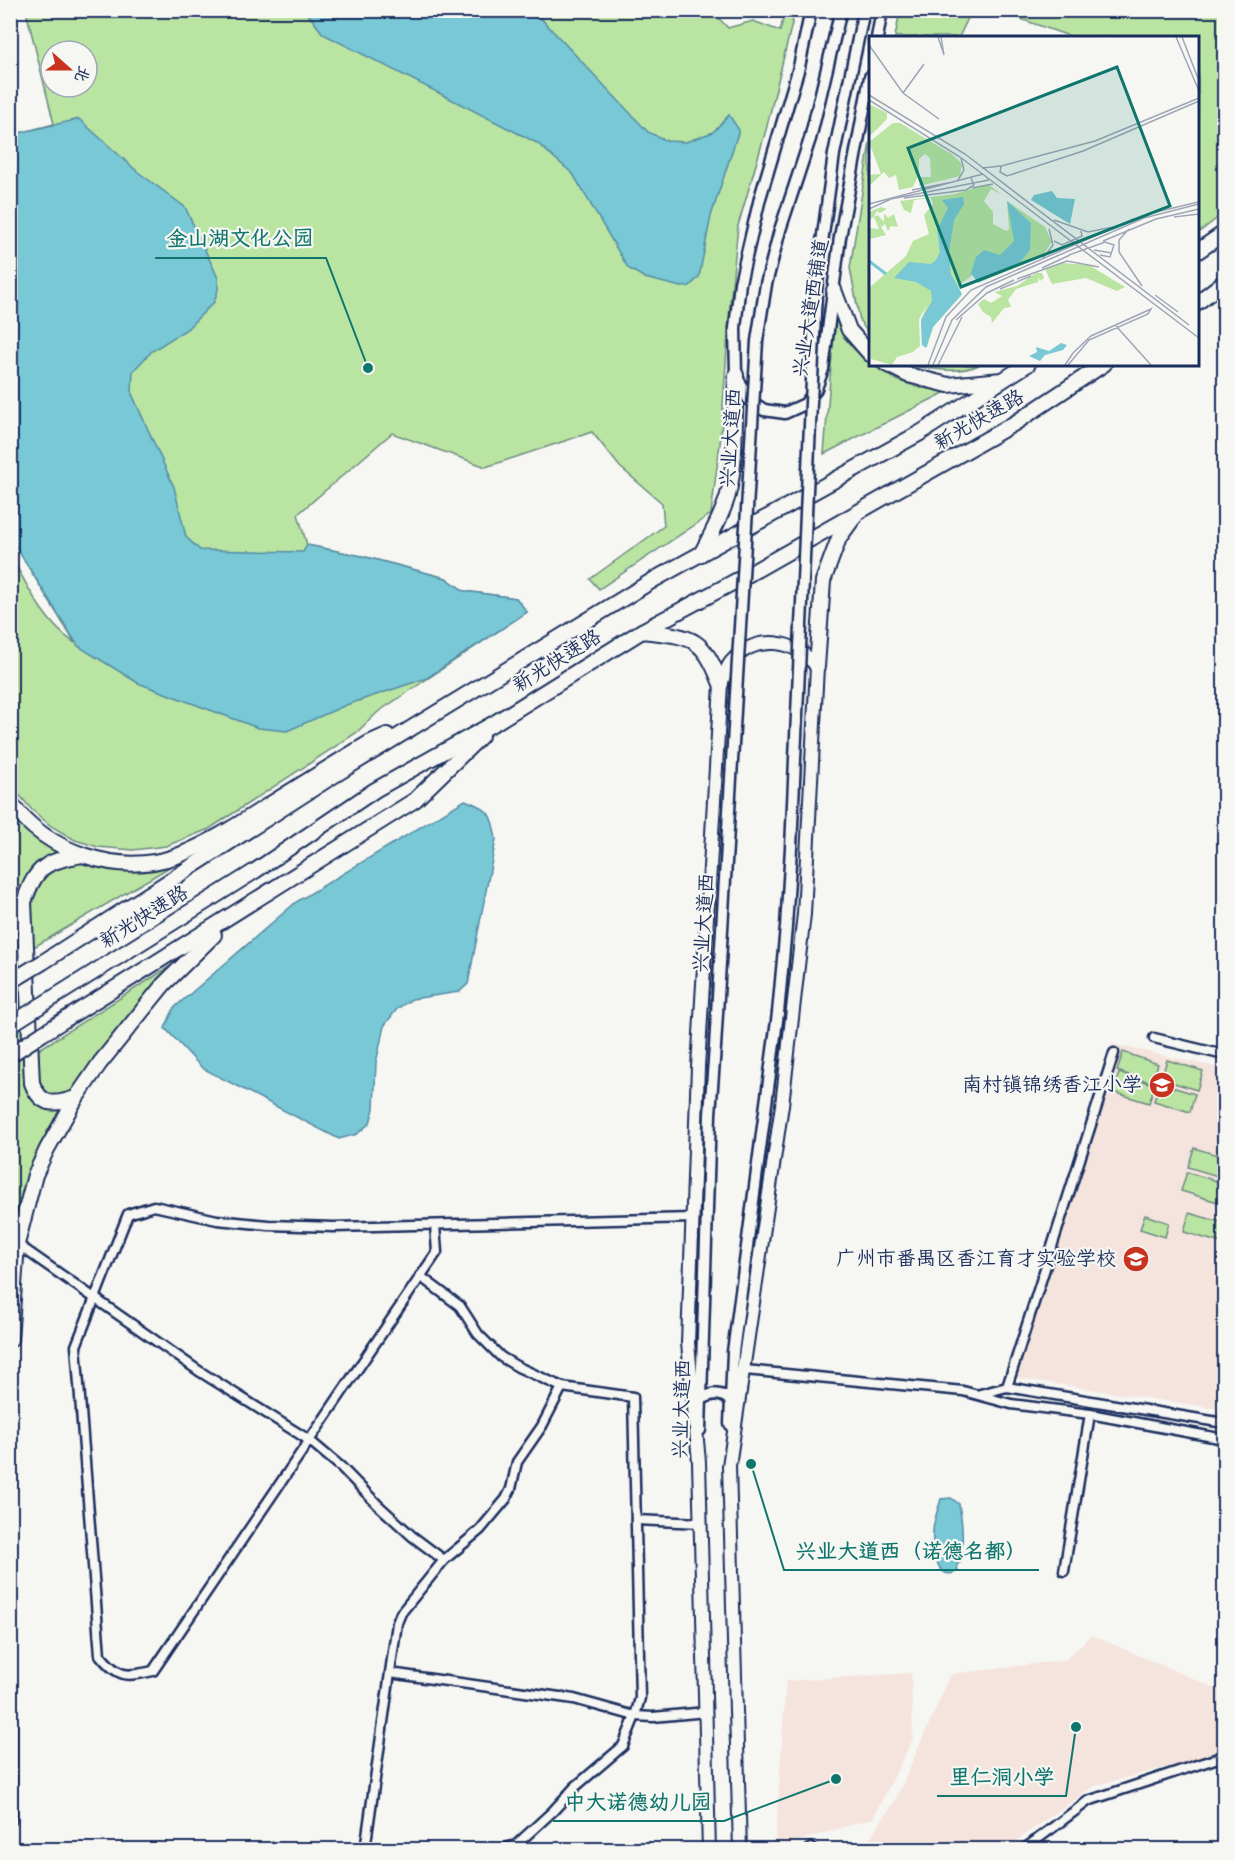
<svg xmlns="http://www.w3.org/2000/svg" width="1235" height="1860" viewBox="0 0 1235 1860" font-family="'Balsamiq Sans','LXGW WenKai TC',sans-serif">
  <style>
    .built { fill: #f5e3dd }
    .green { fill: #bae4a1; stroke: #6a8a80; stroke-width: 1.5; fill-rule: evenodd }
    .water { fill: #79c8d5; stroke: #538ba5; stroke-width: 1.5 }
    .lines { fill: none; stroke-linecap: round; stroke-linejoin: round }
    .minor-casing { stroke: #1b2f5e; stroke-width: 13 }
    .tertiary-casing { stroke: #1b2f5e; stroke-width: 15 }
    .secondary-casing { stroke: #1b2f5e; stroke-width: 16 }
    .trunk-casing { stroke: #1b2f5e; stroke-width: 18 }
    .minor { stroke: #f6f6f2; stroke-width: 8 }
    .tertiary { stroke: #f6f6f2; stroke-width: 10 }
    .secondary { stroke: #f6f6f2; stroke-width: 12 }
    .trunk { stroke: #f6f6f2; stroke-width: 14 }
    .tertiary-bridge-casing { stroke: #1b2f5e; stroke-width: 15; stroke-linecap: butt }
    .trunk-bridge-casing { stroke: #1b2f5e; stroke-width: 18; stroke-linecap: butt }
    .tertiary-bridge { stroke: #f6f6f2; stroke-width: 10 }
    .trunk-bridge { stroke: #f6f6f2; stroke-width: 14 }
    .labels { text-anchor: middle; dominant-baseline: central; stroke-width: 4.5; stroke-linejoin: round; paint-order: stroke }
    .street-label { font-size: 20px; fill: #1b2f5e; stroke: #f6f6f2 }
    .poi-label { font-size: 20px; fill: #1b2f5e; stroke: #f6f6f2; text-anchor: end }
    .inset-river { fill: none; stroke: #79c8d5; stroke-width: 3 }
    .inset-road { fill: none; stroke: #9ea6b7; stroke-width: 1.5 }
    .view { fill: #0f766e; fill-opacity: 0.15; stroke: #0f766e; stroke-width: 3 }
    .inset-edge { fill: none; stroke: #1b2f5e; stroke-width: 3 }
    .leader { fill: none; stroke: #0f766e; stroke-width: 2 }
    .callout-dot { fill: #0f766e; stroke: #f6f6f2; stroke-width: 2 }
    .callout-label { font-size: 21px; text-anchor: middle; font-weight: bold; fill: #0f766e; stroke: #f6f6f2; stroke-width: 4.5; stroke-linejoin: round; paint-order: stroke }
  </style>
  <rect width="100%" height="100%" fill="#f6f6f2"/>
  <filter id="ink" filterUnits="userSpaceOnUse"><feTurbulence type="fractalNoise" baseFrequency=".0167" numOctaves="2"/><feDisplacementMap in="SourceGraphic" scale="12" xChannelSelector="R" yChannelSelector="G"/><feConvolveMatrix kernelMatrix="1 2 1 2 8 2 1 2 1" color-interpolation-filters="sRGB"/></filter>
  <g filter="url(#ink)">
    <g class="built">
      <polygon points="1112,1044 1224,1069 1224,1410 1012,1377"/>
      <polygon points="1091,1635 1224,1692 1224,1752 1094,1786 1004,1849 862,1849 894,1803 951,1674 1065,1660"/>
      <polygon points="911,1673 913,1739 873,1818 775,1848 786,1681"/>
    </g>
    <g class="green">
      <path d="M711,10L728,28L753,21L780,31L785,11H795L766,130L738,226L730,304L721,436L711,514L599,589L590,579L664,526L662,503L620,467L592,432L486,467L392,433L298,514L307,545L362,556L446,578L464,591L516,598L527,612L378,712L356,733L209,829L166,846L133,850L98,847L75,840L51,826L32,810L16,791L11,778V556C28,587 45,624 75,643L16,547L11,535V135L54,124L26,11ZM51,51H87V87H51Z"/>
      <polygon points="965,11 970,14 959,37 895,37 900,11"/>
      <polygon points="1002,11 1224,11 1224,213 1198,233 1198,38 1072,37 1006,14"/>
      <polygon points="870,142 870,336 860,321 850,268"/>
      <polygon points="835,316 851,346 870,364 899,381 922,388 948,391 824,454"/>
      <path d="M907,365H979C957,375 929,368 907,365Z"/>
      <polygon points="10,812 62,853 30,873 28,1091 46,1107 60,1109 39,1147 28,1174 12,1227 10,1219"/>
      <path d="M83,861L166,864L168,868L29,950C28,922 24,874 60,864C67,862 76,862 83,861Z"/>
      <path d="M180,960L130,1015L73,1090C62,1099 45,1103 38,1085C34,1076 36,1061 35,1052Z"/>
      <polygon points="1123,1052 1158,1064 1152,1083 1117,1071"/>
      <polygon points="1167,1060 1203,1071 1197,1090 1161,1079"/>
      <polygon points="1119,1073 1155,1085 1149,1103 1113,1092"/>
      <polygon points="1159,1083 1195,1094 1190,1112 1154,1101"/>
      <polygon points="1194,1148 1224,1157 1224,1178 1188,1167"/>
      <polygon points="1187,1172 1223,1183 1218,1202 1181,1191"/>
      <polygon points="1189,1213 1224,1223 1221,1243 1184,1232"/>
      <polygon points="1145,1215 1169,1223 1165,1237 1140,1229"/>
    </g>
    <g class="water">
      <polygon points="299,11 534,11 648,132 667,141 686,142 713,132 729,115 739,130 711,216 699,277 690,286 681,287 645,278 628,268 573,174 537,143 323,34 308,14"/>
      <polygon points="79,119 138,172 185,207 218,278 218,290 214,302 187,329 152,351 133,371 132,394 174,487 186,537 200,550 303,552 307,545 362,556 446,578 464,591 516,598 527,612 427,678 346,705 287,731 258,728 138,683 78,646 16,547 11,535 10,135"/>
      <path d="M465,800C489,809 492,813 496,839L468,984L459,992L412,999L397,1009L384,1026L376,1063L374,1109L370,1123L357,1134L339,1139L202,1068L165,1028L174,1008L296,902Z"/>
      <path d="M951,1498L959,1504C963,1525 964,1542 960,1563L957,1564L958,1571C936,1584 932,1547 933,1532C933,1521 938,1510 941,1499Z"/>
    </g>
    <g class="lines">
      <defs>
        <g id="minor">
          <polyline points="1154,1038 1224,1055"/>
          <path d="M435,1225L437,1252L153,1671C125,1677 119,1678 100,1655L76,1346L128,1214L154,1206L217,1220L268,1225L334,1227L693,1218"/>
          <polyline points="17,1244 199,1371 309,1440 341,1467 378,1505 412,1536 444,1560"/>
          <polyline points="745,1370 963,1391 1011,1404 1090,1414 1224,1439"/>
          <polyline points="1007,1387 1114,1053"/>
          <polyline points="980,1394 1007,1387 1224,1423"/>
          <polyline points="636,1520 700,1523"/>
          <polyline points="1064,1571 1090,1414"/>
          <polyline points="390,1673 574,1699 635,1716 653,1717 706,1712"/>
          <polyline points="365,1850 397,1623 401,1613 444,1560 480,1530 506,1499 511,1489 517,1462 542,1426 562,1387 518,1367 501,1357 478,1334 460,1306 420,1276"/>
          <polyline points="499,1850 516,1845 553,1811 575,1787 623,1746 635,1716 640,1698 633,1397 562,1387"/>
          <polyline points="808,1850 811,1848 815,1850"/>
          <polyline points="1023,1850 1088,1801 1224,1756"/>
        </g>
        <g id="tertiary">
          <polyline points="811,10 799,67 760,198 740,283 735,328 736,375 749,400 764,410 785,413 805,404 815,391 823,369 840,237 870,77"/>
          <polyline points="877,38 882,10"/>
          <polyline points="780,230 810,139 841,10"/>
          <polyline points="823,235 834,154 864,10"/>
          <path d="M702,1399C712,1392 722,1393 731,1401"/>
          <polyline points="730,1424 733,1352 778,1013"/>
          <polyline points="700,1430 710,1114 715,1047"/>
        </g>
        <g id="secondary">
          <polyline points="10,1707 10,1820"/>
          <path d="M709,1850L699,1462L688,1343L698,1067L721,684C724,677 726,668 731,662C756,633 795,639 817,667L804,914L782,1105L729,1466L740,1850"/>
        </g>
        <g id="trunk">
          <polyline points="1198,251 1224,233"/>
          <polyline points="834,290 849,330 870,354"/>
          <polyline points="1198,302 1224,282"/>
          <polyline points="886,364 908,375 948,385 1002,380"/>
          <path d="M701,554C711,535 722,516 728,495C737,461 734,411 736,375"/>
          <path d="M642,631C692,637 702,635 721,684"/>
          <polyline points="817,667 823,581 839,538 855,516"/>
          <path d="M10,802C47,852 117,877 177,856C208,844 236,826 264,808C299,786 334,764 369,743L387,735"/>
          <polyline points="43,962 325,781 655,579 920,433 1028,364"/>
          <polyline points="40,1006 255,871 375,790 496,722 642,631 749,574 1015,423 1104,364"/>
          <polyline points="42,1034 415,800 481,736"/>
          <path d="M76,1098C55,1105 41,1107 32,1083L24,902C36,866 46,861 82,855"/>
          <polyline points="10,1340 17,1244 35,1175 47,1149 76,1098 100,1063 164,984 214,935"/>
        </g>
      </defs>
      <use href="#minor" class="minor-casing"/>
      <use href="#tertiary" class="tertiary-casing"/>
      <use href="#secondary" class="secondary-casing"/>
      <use href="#trunk" class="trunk-casing"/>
      <use href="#minor" class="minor"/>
      <use href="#tertiary" class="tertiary"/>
      <use href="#secondary" class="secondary"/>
      <use href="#trunk" class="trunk"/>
      <defs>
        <g id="tertiary-bridge">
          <polyline points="778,1013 786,927 791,848 816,291 823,235"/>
          <polyline points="715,1047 757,341 766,284 780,230"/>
        </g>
        <g id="trunk-bridge">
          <polyline points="10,982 43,962"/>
          <polyline points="10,1025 40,1006"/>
          <polyline points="10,1055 42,1034"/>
        </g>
      </defs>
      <use href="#tertiary-bridge" class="tertiary-bridge-casing"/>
      <use href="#trunk-bridge" class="trunk-bridge-casing"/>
      <use href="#tertiary-bridge" class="tertiary-bridge"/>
      <use href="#trunk-bridge" class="trunk-bridge"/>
    </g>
  </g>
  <defs>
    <symbol id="school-disc" viewBox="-11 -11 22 22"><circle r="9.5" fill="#c8321e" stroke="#f6f6f2"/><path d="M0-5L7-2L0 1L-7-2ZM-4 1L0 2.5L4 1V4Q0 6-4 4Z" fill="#fff"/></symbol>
  </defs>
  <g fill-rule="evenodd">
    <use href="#school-disc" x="1147" y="1070" width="30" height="30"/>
    <use href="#school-disc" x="1121" y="1244" width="30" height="30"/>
  </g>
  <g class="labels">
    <g class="street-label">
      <text transform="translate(811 308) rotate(-81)">兴业大道西铺道</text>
      <text transform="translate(979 420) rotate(-30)">新光快速路</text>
      <text transform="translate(731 438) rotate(-86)">兴业大道西</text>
      <text transform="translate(557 661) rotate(-32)">新光快速路</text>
      <text transform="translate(144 917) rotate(-32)">新光快速路</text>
      <text transform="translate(704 923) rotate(-86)">兴业大道西</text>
      <text transform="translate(682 1409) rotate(-88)">兴业大道西</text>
    </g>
    <g class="poi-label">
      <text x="1142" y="1085">南村镇锦绣香江小学</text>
      <text x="1116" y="1259">广州市番禺区香江育才实验学校</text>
    </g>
  </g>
  <g transform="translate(869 36)">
    <rect width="330" height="330" fill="#f6f6f2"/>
    <path d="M0,68L18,77V83L0,101ZM24,87H31L84,119L93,128L91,140L50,150L52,141H62L61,122L56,118L50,123V137L44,151L30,154L27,139L20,142L15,136L0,150V139L12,138L0,106ZM119,148L132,158L122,153L115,165L124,176V188L137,195L140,193L138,165L176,191L183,206L174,219L158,227L109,247L104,239L90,249L92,260L64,291L58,311L53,309L52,284L58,269L50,283L51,310L44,316L28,321L23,329L2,323L0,252L37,220L44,205L60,198L55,179L64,168L62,162L45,164L42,177L35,174L31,165L86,158ZM12,171L18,173L11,177L8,175L5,181L9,179L15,186V177L19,182L25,178L29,191L22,190L19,195L16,188L12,191L17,199L1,203L0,192L10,193L5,181L0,184V176ZM193,227L220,229L256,251L248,255L217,242L183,248L176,233ZM167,237H173L175,242L171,245L169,241V246L147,253L139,264L142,271L135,272L123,287L122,281L114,276L109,268L115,263L122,267L133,260L125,256L148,250Z" fill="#bae4a1"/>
    <path d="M183,155L188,162L206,163L201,188L162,164L165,159ZM94,161L95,168L85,184L80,216L82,238L93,258L64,291L57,312L53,309L52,284L63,265L62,255L47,246L25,242L40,226L62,228L67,224L71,216L68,194L79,172L73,164ZM138,165L162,187L161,214L149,229L109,247L102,237L107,221L115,214L131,219L145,205ZM192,307L198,309L194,314L176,319L171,325L160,320L168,316L167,311L180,315Z" fill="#79c8d5"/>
    <path class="inset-river" d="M0,225L17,238"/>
    <path class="inset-road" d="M69,1L75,19L72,1M307,1L330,55M313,1L330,45M0,9L34,57L70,83M34,57L55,28M0,59L96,118L320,289M330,62L226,105L132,130L131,136L138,140L214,115L330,65M0,64L91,121L330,302M113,132L132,130M89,144L95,134L92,122M103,152L124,148M43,154L84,146M35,162L97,154L105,149L102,142M0,168L114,138M0,173L22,163L120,144M279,178L329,166M305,181L330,178M185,184L219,196L244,191M260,193L250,204V216L273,250M185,205L193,209L213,200L212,195M234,205L287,183L330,173M225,214L243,217M200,219L236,206L245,209L241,221L231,219M174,222L184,209L180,193M173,232L201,219M148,243L198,225L230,231M131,253L162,240M286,259L309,276M87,284L118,257L145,244M247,290L282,329M59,329L77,281L102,254L265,183M64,329L83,284L117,251L275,182L330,168M69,329L93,281M196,329L204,317L222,300L282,273L279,278L220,304L199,329"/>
    <path class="view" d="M248,31L301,170L92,251L39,112Z"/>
    <rect width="330" height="330" class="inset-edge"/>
  </g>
  <path class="leader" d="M368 368L326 258H155M751 1464L784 1570H1039M1076 1727L1066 1796H937M836 1779L724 1821H553"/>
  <g class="callout-dot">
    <circle cx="368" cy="368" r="6"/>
    <circle cx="751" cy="1464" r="6"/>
    <circle cx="1076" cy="1727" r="6"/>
    <circle cx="836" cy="1779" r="6"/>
  </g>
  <g class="callout-label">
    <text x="240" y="245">金山湖文化公园</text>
    <text x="911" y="1558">兴业大道西（诺德名都）</text>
    <text x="1002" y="1784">里仁洞小学</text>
    <text x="638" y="1809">中大诺德幼儿园</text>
  </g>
  <rect width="1235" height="1860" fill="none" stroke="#f6f6f2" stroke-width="36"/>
  <rect x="18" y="18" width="1199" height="1824" fill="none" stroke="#1b2f5e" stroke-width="2" filter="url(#ink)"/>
  <g transform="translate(69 69) rotate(111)"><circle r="28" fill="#f6f6f2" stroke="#9ea6b7" stroke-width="1.5"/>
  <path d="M0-4.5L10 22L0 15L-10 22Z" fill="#c8321e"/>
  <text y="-9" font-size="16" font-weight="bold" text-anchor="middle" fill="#1b2f5e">北</text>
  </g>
</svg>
